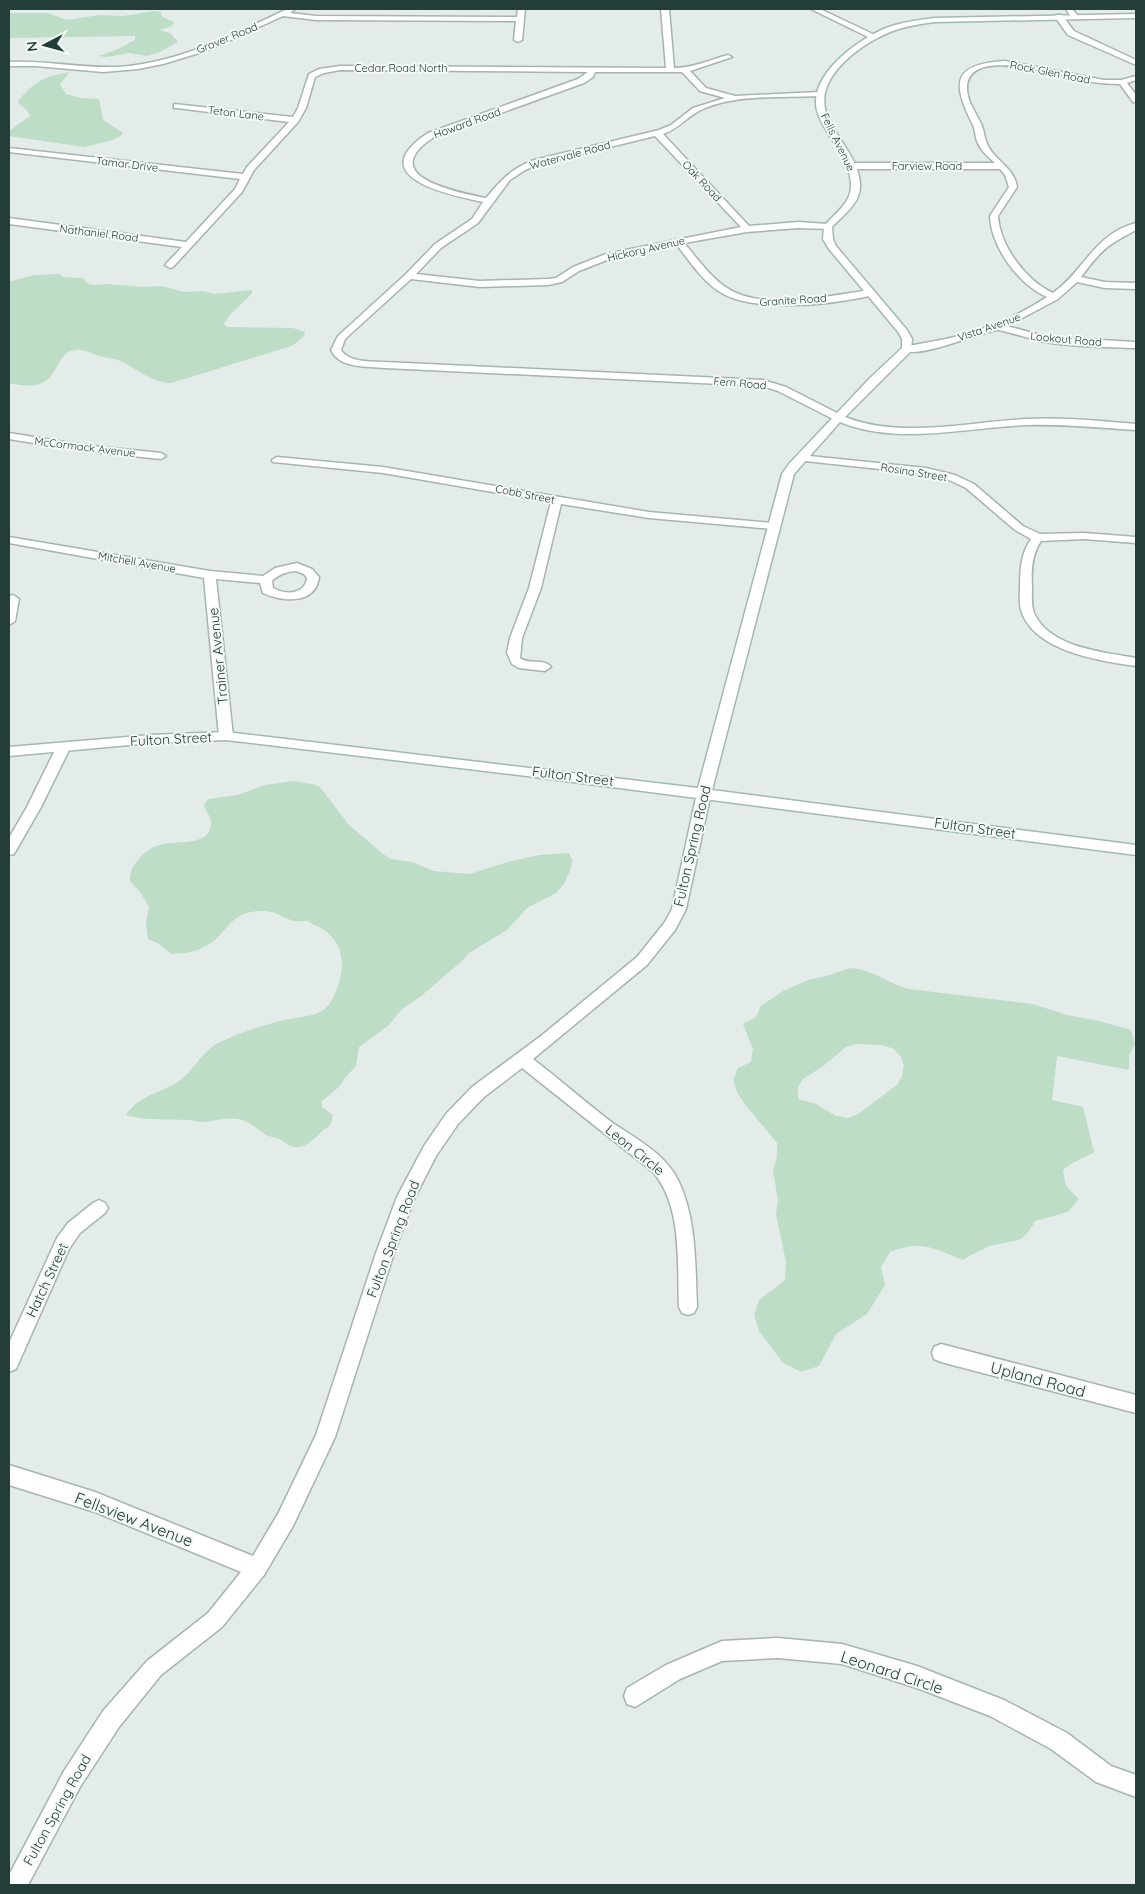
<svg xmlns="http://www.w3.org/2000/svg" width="1145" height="1894" viewBox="0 0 1145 1894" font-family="Quicksand,sans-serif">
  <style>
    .green { fill: #bdddc7; fill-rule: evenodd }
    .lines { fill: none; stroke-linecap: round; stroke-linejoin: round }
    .street-casing { stroke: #a6b4b0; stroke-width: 3 }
    .secondary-casing { stroke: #a2b8b1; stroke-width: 3 }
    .street { fill: #fff; fill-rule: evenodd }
    .secondary { fill: #fff; fill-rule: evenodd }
    .labels { text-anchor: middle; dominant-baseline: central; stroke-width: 4; stroke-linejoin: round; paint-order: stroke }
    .far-street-label { font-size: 11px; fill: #233d38; stroke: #f4f9f6 }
    .street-label { font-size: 14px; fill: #233d38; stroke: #f4f9f6 }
    .near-street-label { font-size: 16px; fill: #233d38; stroke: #f4f9f6 }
  </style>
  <rect width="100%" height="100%" fill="#e3ece9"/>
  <g class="green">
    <polygon points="154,11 161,12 162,17 174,22 172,26 160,30 170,33 178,42 158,53 147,56 129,53 107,57 98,56 116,50 135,40 135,36 9,38 9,13 48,13 66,20 100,15 123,16"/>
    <path d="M70,72L60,84L66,94L81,98L99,99L103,120L122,132V135L113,140L84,147L9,136V131L30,116L26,109L19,104L18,101C35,81 45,76 70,72Z"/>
    <path d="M59,274L63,277L83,278L88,284L94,285L106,284L143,287L163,286L183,292L203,291L215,294L252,290V293C243,304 230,312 224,324L227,327L293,328L305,332L304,336L292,346L171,383C149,382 137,368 118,360C112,358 106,358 99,356C92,354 85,349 77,350C48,351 67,397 9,383V282L34,275Z"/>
    <path d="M293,781L312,784L320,787L349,825L383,854L391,859L412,862L434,871L470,874L508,862L539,855L569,853L572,860L571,868L564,884L556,893L527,908L507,930L469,953L462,961L420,997L402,1009L388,1026L359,1047L356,1066L344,1079L340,1086L321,1102L322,1107L333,1115L330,1126C318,1132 312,1145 299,1147C289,1148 287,1143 279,1139C276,1137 271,1137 268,1136C258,1130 250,1121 238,1119C226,1117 215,1121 203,1122C198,1122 193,1120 188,1120C167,1119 147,1121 126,1115C137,1097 159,1093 176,1083C194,1072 201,1051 220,1042C240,1033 263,1025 285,1020C299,1016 316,1018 327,1007C331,1003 333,998 335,993C347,968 345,939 317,926C313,925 310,922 307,921C303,920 299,922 295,921C280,918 278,910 259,911C226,913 228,936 204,947C194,953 182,953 171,954L158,943L148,939L146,923L149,907L141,893L130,881C130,872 132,867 138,860C145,851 153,846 164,844C180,841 212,846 211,822C211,816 205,811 204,805L208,799L238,795L265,785Z"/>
    <path d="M850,968C875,970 886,983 909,989L1033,1004L1067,1015L1099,1021L1131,1030L1135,1044L1129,1056V1070L1057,1056L1052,1100L1083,1107L1094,1152C1083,1159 1073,1161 1063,1170L1066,1186L1079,1199L1068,1212L1035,1221C1022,1245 1018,1239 994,1245C984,1247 972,1255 963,1260C932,1248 923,1240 890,1252L881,1267L885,1285L867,1314L836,1334L819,1366L801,1372L783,1363L759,1331L754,1315L759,1300L785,1280L786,1262L776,1214L778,1200L773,1171L777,1157V1143L747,1107L738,1094L733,1080L738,1068L751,1062L753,1049L743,1024L756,1017L761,1006L783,991L808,980L823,977ZM858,1044L882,1045L894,1049L901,1057L904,1066L902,1076L898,1084L858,1114L848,1118L836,1116L816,1104L798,1099V1087L803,1079L822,1067L846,1047Z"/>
  </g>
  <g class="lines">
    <defs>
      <g id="street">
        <path d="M287,9H295L290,13L316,16L517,17L518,9H525L522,40L518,42L514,40L516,21L316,20L283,16L209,50L163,64L138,69L103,72L36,66H9V62C44,60 79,68 115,67C176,64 233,35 287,9Z"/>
        <path d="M661,9H669L674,68C693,68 709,60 728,55L732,57L690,71L706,88L735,96L819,92L823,94L819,96C781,98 741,94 705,108C689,114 679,129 663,134L749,226L798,222L828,224L831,225V229L798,228L747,232L684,243C697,258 710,277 727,288C764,312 829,295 871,290L876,293L874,295C835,304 755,314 720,292C702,281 689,260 676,244L612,258L579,271L562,282L548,285L480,287L411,279L345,339L341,350C349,363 371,361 385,362L763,380L786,387L843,416L844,418L843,420H835L778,391L762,386L385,368C367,366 340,369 331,350L338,336L406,274L435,244L472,219L483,202C449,195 361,177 428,133L578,79L588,72L340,70L324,73L315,77L306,108L298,122L254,170L242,192L173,267L170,268L165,265L182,247L9,224V218L186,242L235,189L240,179L9,152V148L243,174L247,167L289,122L177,108H174V104L293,117L298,108L309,74L319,69L340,66L666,68ZM595,72H682L700,91L725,98L693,108L671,125L659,130L534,160C511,169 502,179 486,198C456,192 374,176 434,137L584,83L593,77ZM655,136L741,227L606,254L573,267L556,278L548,279L480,281L416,274L441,248L478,223L510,180L525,170L540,164Z"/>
        <polygon points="811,9 820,9 877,36 870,38"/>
        <polygon points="1066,9 1072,9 1079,17 1078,19 1072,19"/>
        <polygon points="1056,15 1062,15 1074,31 1136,60 1136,65 1068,35 1055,17"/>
        <path d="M1005,61L1104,80H1121L1136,76V80L1127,83L1136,95V102H1133L1120,84C1108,84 1097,83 1086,81C1063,77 967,44 967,88C967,103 977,113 982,126C984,131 984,136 986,141C992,160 1014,166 1017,187L998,216C1000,246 1026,281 1053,293C1085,270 1094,234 1136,223V230C1106,246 1102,249 1081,277L1105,282L1136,283V289L1105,288L1077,282L1058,299L1007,326L1048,337L1136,342V348C1106,347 1075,347 1045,342C1037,341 1000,329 997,330C980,332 915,361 902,349L903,347C917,344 932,342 946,339C982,331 1017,317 1047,297C1019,285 991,247 990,216L1009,187L1005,175L1000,169H852L848,166L852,163H995C987,156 979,149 976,138C975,133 975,128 972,123C951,81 954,64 1005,61Z"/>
        <polygon points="9,433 83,445 161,453 166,456 161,459 83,451 9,439"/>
        <path d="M800,455L926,468L955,475L974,484L1023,526L1040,534L1084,533L1136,537V543L1084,539L1041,541C1032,554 1031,570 1032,586C1032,594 1031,605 1034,613C1050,648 1103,652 1136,658V666C1100,661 1033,651 1021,610C1019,602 1020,594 1020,587C1020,570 1021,553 1031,539L1015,530L966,488L947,479L926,474L796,460L795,458Z"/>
        <path d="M277,457L383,467L649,512L773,523L779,526L773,529L649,518L561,504L541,588L522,638L520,658C529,665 544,658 551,667L545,671L519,668L512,664L507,653L510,638L529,588L551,502L383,473L273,462L272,460Z"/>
        <path d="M9,537L210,571L263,576L275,568L297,563L312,569L319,577C316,605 281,602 263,593L260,583L216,579L233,736L231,739H221L219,736L204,578L9,543ZM296,571L304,574L307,578C305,595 285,595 273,588L272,581C279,574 286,572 296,571Z"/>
        <polygon points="13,595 19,599 15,621 9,625 9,596"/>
        <polygon points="63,743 68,745 70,748 41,807 14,854 9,855 9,838 27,807 56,748 58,745"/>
        <path d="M704,788L709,790L711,793L686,909L675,930L647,965L533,1059C559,1079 584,1101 610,1121C634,1138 664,1152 678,1180C697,1219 695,1265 697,1307L694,1313L688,1315L682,1313L679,1307C677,1264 683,1207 653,1172L522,1068L484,1097L458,1124L436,1156L414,1199L394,1253L335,1437L293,1526L264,1575L222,1627L161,1675L119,1727L80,1787L28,1885H9V1875L64,1771L103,1711L147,1661L208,1613L241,1572L95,1512L9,1485V1465L95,1492L253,1556L279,1512L316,1435L376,1253L397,1197L424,1146L446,1114L472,1087L541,1036L637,957L665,922L672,909L697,793L699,790Z"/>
        <polygon points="99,1200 105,1203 108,1208 105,1213 80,1233 69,1249 16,1369 9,1372 9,1343 57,1238 68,1223 93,1203"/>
        <polygon points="941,1344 1136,1395 1136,1413 941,1362 934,1359 932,1353 934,1347"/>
        <polygon points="778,1638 842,1644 917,1666 1004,1700 1067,1733 1111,1766 1136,1775 1136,1797 1096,1782 1051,1749 990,1716 917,1688 842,1664 778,1658 722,1661 680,1679 635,1707 627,1704 624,1696 627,1688 666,1665 722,1641"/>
      </g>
      <path id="secondary" d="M1136,14V18L935,22C920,24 905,26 890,32C861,44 812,78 827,115C836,139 861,160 860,187C859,205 843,215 832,227L833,239L836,246L907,330L912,339L911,351L845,417C901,439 968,422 1026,419C1063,417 1100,421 1136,424V430C1101,428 1065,424 1029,425C968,427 899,446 840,422L794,474L712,790L1136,845V855L519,775L226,740L151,743L9,756V747L151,735L226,732L698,788L782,474L789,464L870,378L902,348V339L899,333L829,249L823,239L824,227C833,214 850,205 851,187C852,160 827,138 818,114C805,77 857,40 886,28C902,22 918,20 935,18Z"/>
    </defs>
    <use href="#street" class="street-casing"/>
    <use href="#secondary" class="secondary-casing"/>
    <use href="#street" class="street"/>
    <use href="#secondary" class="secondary"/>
  </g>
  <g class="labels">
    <g class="far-street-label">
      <text transform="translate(227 38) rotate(-22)">Grover Road</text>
      <text x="401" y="68">Cedar Road North</text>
      <text transform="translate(1050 72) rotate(11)">Rock Glen Road</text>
      <text transform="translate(236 113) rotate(7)">Teton Lane</text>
      <text transform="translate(467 123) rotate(-20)">Howard Road</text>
      <text transform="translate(838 142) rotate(64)">Fells Avenue</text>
      <text transform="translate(570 155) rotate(-15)">Watervale Road</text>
      <text transform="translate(127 164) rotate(7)">Tamar Drive</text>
      <text x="927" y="166">Farview Road</text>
      <text transform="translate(702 181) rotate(47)">Oak Road</text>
      <text transform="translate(99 233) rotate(7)">Nathaniel Road</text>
      <text transform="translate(646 249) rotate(-13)">Hickory Avenue</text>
      <text transform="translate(793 300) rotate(-4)">Granite Road</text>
      <text transform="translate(989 327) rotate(-19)">Vista Avenue</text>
      <text transform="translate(1066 339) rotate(5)">Lookout Road</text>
      <text transform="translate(740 383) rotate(5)">Fern Road</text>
      <text transform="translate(85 447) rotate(7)">McCormack Avenue</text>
      <text transform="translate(914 472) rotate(9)">Rosina Street</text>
      <text transform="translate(525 494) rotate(11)">Cobb Street</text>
      <text transform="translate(137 562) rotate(10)">Mitchell Avenue</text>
    </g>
    <g class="street-label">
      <text transform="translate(218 656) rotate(-96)">Trainer Avenue</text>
      <text transform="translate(171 739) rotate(-3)">Fulton Street</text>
      <text transform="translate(573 776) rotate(7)">Fulton Street</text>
      <text transform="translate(975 828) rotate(8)">Fulton Street</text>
      <text transform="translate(692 846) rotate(-77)">Fulton Spring Road</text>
      <text transform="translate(635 1150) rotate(39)">Leon Circle</text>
      <text transform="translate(393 1239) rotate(-69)">Fulton Spring Road</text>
      <text transform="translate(47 1280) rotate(-65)">Hatch Street</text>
      <text transform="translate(57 1810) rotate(-61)">Fulton Spring Road</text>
    </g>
    <g class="near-street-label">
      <text transform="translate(1038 1379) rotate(15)">Upland Road</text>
      <text transform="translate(134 1519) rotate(21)">Fellsview Avenue</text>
      <text transform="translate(892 1672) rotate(18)">Leonard Circle</text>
    </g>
  </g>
  <rect width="1145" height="1894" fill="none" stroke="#233d38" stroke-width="20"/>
  <g transform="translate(45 45) rotate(264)" stroke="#f4f9f6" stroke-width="4" paint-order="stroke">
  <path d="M0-4L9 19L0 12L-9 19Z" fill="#233d38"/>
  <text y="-8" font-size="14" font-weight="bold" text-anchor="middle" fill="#233d38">N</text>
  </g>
</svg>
